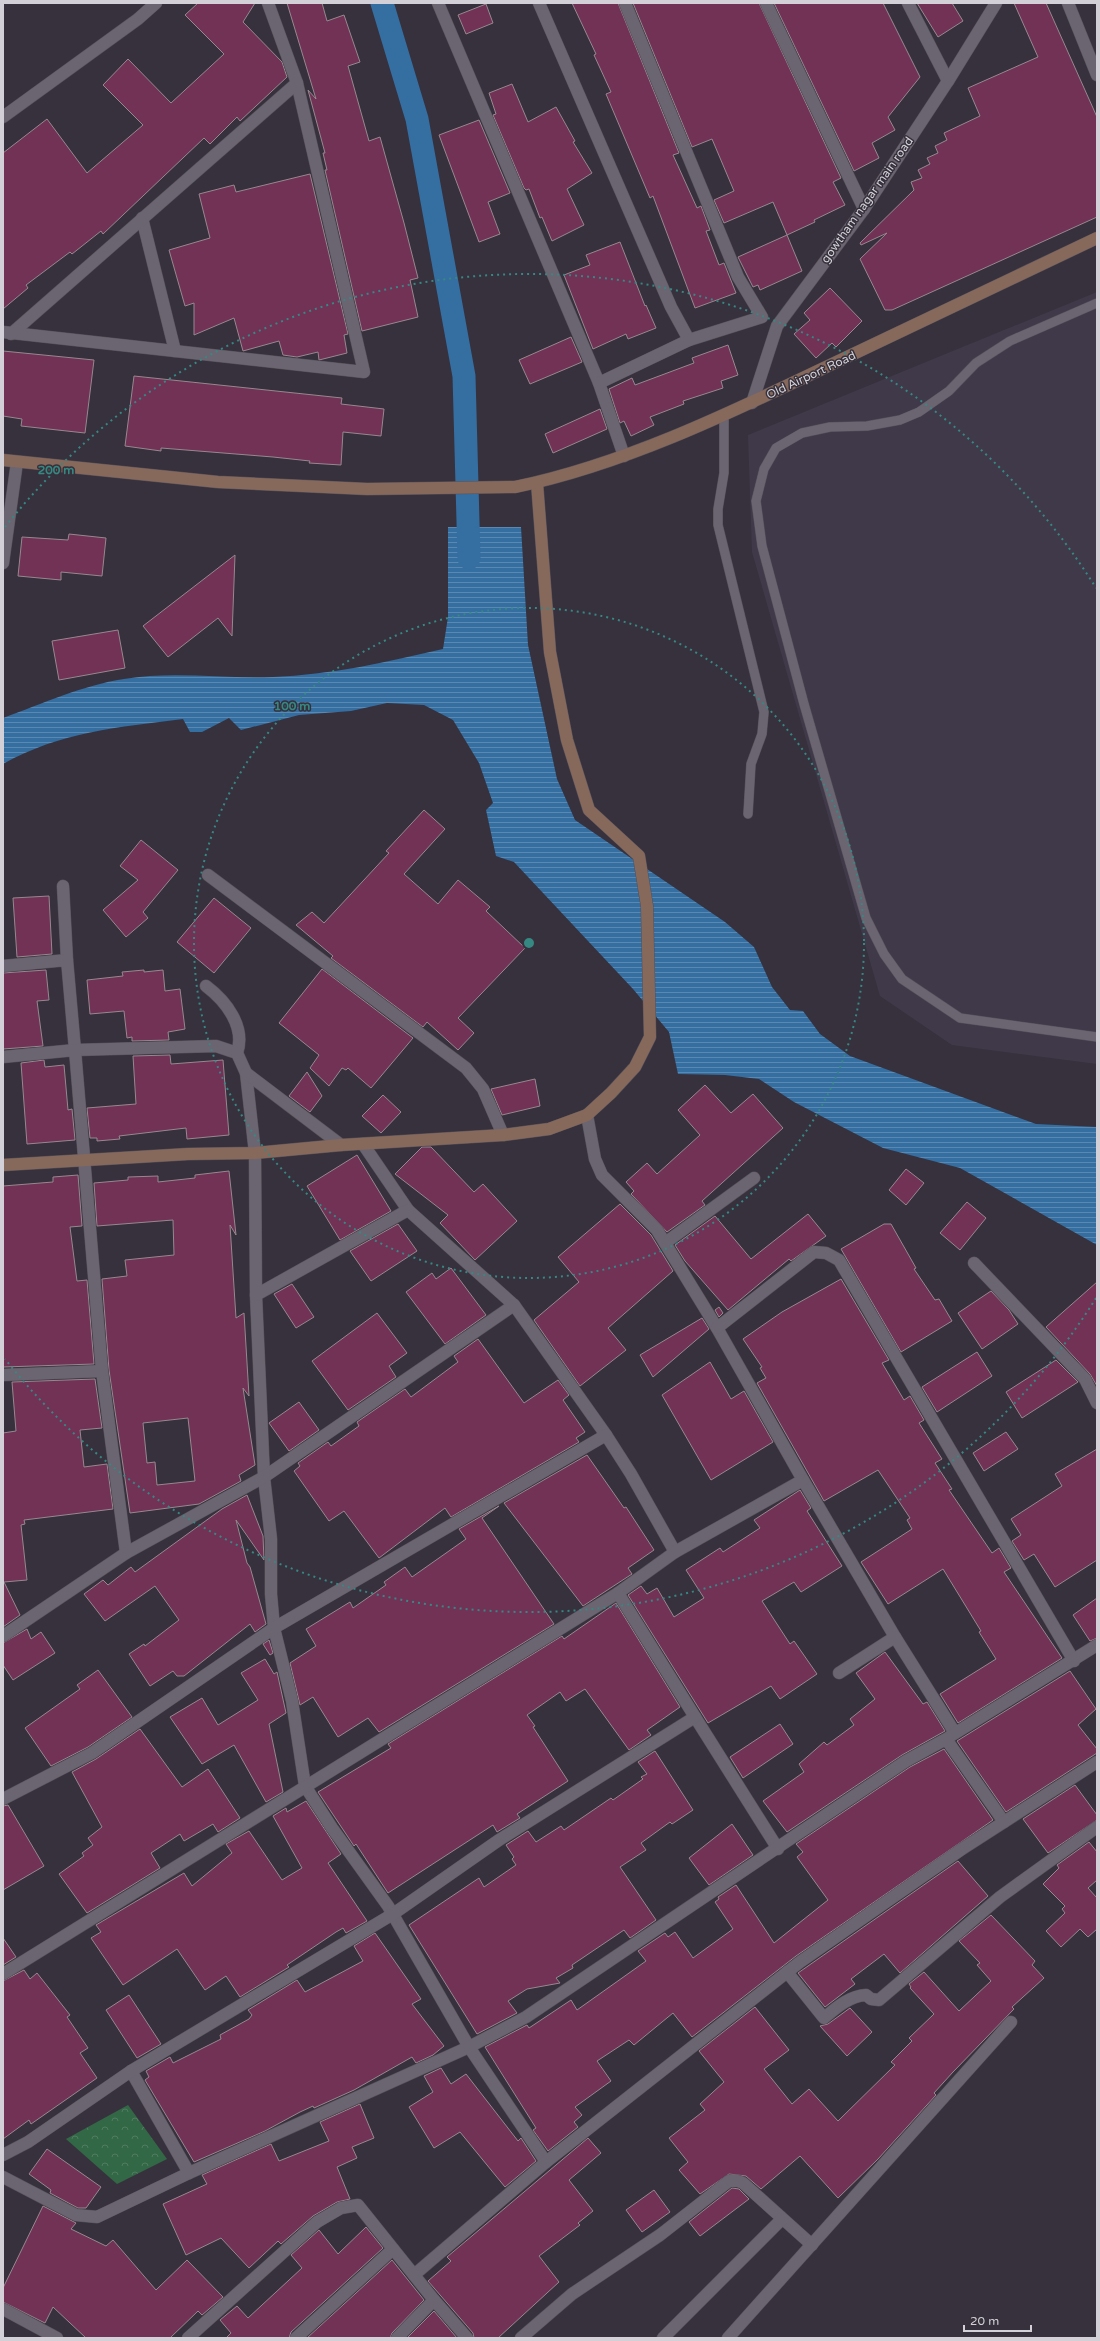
<svg xmlns="http://www.w3.org/2000/svg" width="1100" height="2341" viewBox="0 0 1100 2341" font-family="'Varela Round',sans-serif">
  <style>
    .built { fill: #403949 }
    .park { fill: url(#park-crowns) }
    .water { fill: url(#water-rules) }
    .lines { fill: none; stroke-linecap: round; stroke-linejoin: round }
    .canal { stroke: #356ea1; stroke-width: 23 }
    .building { fill: #713256; stroke: #96888f; fill-rule: evenodd }
    .lane-casing { stroke: #545059; stroke-width: 10 }
    .street-casing { stroke: #545059; stroke-width: 13 }
    .secondary-casing { stroke: #545059; stroke-width: 13 }
    .lane { stroke: #6b6571; stroke-width: 9 }
    .street { stroke: #6b6571; stroke-width: 12 }
    .secondary { stroke: #87695c; stroke-width: 12 }
    .ring { fill: none; stroke: #368883; stroke-width: 2; stroke-dasharray: 2 4 }
    .labels { text-anchor: middle; dominant-baseline: central; stroke-width: 3; stroke-linejoin: round; paint-order: stroke }
    .street-label { font-size: 12px; fill: #d3d0d7; stroke: #36313c }
    .centre { fill: #368883; stroke: #36313c; stroke-width: 2 }
    .ring-label { font-size: 12px; text-anchor: middle; font-weight: bold; fill: #368883; stroke: #36313c; stroke-width: 3; stroke-linejoin: round; paint-order: stroke }
  </style>
  <defs>
    <pattern id="park-crowns" width="20" height="18" patternUnits="userSpaceOnUse"><rect width="20" height="18" fill="#326846"/><path d="M2 6a3 3 0 1 1 6 0M12 15a3 3 0 1 1 6 0" fill="none" stroke="#4f7d60"/></pattern>
    <pattern id="water-rules" width="6" height="5" patternUnits="userSpaceOnUse"><rect width="6" height="5" fill="#356ea1"/><path d="M0 2.5h6" fill="none" stroke="#5b88b1"/></pattern>
  </defs>
  <rect width="100%" height="100%" fill="#36313c"/>
  <polygon class="built" points="1097,292 1097,1064 952,1045 880,996 752,552 748,435"/>
  <polygon class="park" points="128,2105 167,2159 117,2184 66,2139"/>
  <path class="water" d="M448,527H521L528,645L557,779L575,820L725,922L754,947L772,987L790,1010L803,1011L820,1034L850,1056L1036,1124L1097,1127V1245L960,1168L883,1148L794,1102L759,1079L725,1075L678,1074L669,1032L633,989L514,862L496,856L486,810L493,803L479,763L453,720L424,705L387,703L351,711L299,715L241,730L229,718L202,732H190L183,719C119,727 60,732 3,764V718C42,704 83,685 124,679C173,671 223,679 273,677C330,675 387,662 443,649L448,617Z"/>
  <g class="lines">
    <polyline class="canal" points="382,3 417,119 464,376 469,558"/>
  </g>
  <g class="building">
    <polygon points="198,3 255,3 243,22 282,62 287,77 240,121 237,117 210,144 204,138 103,234 101,231 72,254 70,252 26,285 28,288 3,309 3,153 47,119 87,173 143,125 103,85 128,59 171,103 224,54 185,15"/>
    <polygon points="287,3 322,3 327,21 344,15 360,62 348,66 369,141 380,137 404,223 418,278 410,280 418,317 362,331 325,170 327,170 323,153 325,153 308,90 316,99"/>
    <polygon points="572,3 618,3 679,153 673,155 697,208 701,206 710,230 706,231 719,265 724,263 736,293 695,308 653,196 650,198 606,94 611,92 594,55 596,54"/>
    <polygon points="633,3 759,3 841,178 833,182 845,205 814,220 815,222 787,235 773,202 724,223 714,200 734,191 712,139 692,147"/>
    <polygon points="774,3 883,3 920,77 888,117 895,130 872,143 879,158 854,171"/>
    <polygon points="917,3 952,3 963,21 938,37"/>
    <polygon points="1014,3 1046,3 1097,117 1097,217 892,310 885,310 860,259 887,233 861,245 860,243 914,190 911,182 922,178 918,170 930,164 927,158 938,153 935,146 947,140 944,133 980,116 968,88 1038,57"/>
    <polygon points="486,4 493,23 466,34 458,15"/>
    <polygon points="512,84 528,122 556,107 575,141 573,142 592,173 567,189 584,225 552,241 542,217 540,218 529,189 526,190 524,188 493,115 496,114 489,93"/>
    <polygon points="479,120 510,193 488,202 500,234 479,242 439,135"/>
    <polygon points="310,174 348,334 344,335 347,353 319,360 318,352 297,357 283,355 279,341 243,351 234,318 194,335 194,303 185,306 169,250 210,238 199,194 234,185 236,192"/>
    <polygon points="787,235 802,271 760,290 758,285 753,287 738,257"/>
    <polygon points="620,242 645,306 646,305 656,328 628,339 626,334 593,349 564,275 590,265 586,255"/>
    <polygon points="830,288 862,321 836,347 832,343 816,358 794,334 810,320 804,313"/>
    <polygon points="571,337 582,362 530,384 519,360"/>
    <polygon points="728,345 738,375 721,381 723,388 683,401 684,404 650,417 654,425 631,436 624,421 620,423 609,389 632,378 635,385 694,363 692,358"/>
    <polygon points="3,351 94,360 85,433 21,426 22,419 3,416"/>
    <polygon points="134,376 342,398 341,404 384,409 381,436 343,432 341,465 309,463 310,461 273,457 161,448 161,451 125,446"/>
    <polygon points="600,409 607,429 553,453 545,434"/>
    <polygon points="69,534 106,538 102,576 61,572 61,580 18,576 22,537 68,540"/>
    <polygon points="235,555 232,636 218,618 168,657 143,626"/>
    <polygon points="118,630 125,668 59,680 52,641"/>
    <polygon points="424,810 445,829 404,874 438,904 458,880 490,907 486,911 525,948 458,1018 474,1033 458,1050 427,1022 423,1027 331,958 333,956 296,925 312,912 324,923 389,853 386,851"/>
    <polygon points="141,840 178,870 143,912 148,918 126,937 103,910 138,880 120,866"/>
    <polygon points="49,896 52,954 17,957 13,898"/>
    <polygon points="214,898 251,928 214,973 177,942"/>
    <polygon points="322,969 413,1038 371,1088 348,1068 346,1070 342,1068 329,1086 310,1068 319,1055 279,1023"/>
    <polygon points="46,970 49,1000 37,1001 43,1046 3,1049 3,973"/>
    <polygon points="144,970 144,972 163,970 165,991 180,989 185,1029 168,1032 169,1040 132,1041 132,1037 127,1038 124,1011 90,1014 87,980 123,976 122,972"/>
    <polygon points="170,1055 171,1064 223,1060 229,1135 187,1139 186,1128 119,1136 120,1139 97,1141 97,1138 90,1138 87,1108 136,1104 133,1056"/>
    <polygon points="44,1060 45,1067 64,1065 68,1110 72,1109 75,1140 27,1144 21,1063"/>
    <polygon points="307,1072 322,1096 310,1112 289,1096"/>
    <polygon points="535,1079 540,1106 502,1115 491,1089"/>
    <polygon points="705,1085 731,1113 753,1094 783,1128 702,1201 705,1205 667,1232 631,1194 634,1191 626,1182 647,1163 657,1174 700,1135 678,1110"/>
    <polygon points="383,1095 401,1112 381,1133 362,1116"/>
    <polygon points="422,1147 431,1147 474,1192 483,1184 517,1221 475,1260 440,1223 448,1215 395,1174"/>
    <polygon points="357,1155 391,1211 340,1240 307,1186"/>
    <polygon points="906,1169 924,1183 906,1205 889,1190"/>
    <path d="M229,1171L236,1235L230,1225L236,1318L244,1313L249,1396L243,1388L255,1465L239,1475L241,1481L199,1504L130,1513L109,1370L102,1279L127,1276L125,1260L174,1255L173,1220L97,1226L94,1183L128,1180V1177L158,1176V1182L195,1178V1175ZM188,1418L195,1481L157,1485L155,1462L147,1463L143,1423Z"/>
    <polygon points="78,1175 82,1226 70,1227 77,1281 87,1280 94,1364 3,1367 3,1186 53,1182 53,1177"/>
    <polygon points="967,1202 986,1218 960,1250 940,1233"/>
    <polygon points="620,1204 651,1235 673,1271 608,1328 626,1350 580,1386 534,1320 579,1282 558,1257"/>
    <polygon points="808,1214 826,1236 791,1261 789,1259 728,1310 685,1261 675,1245 715,1216 751,1259"/>
    <polygon points="398,1224 417,1251 371,1281 350,1251"/>
    <polygon points="884,1224 891,1224 916,1268 914,1269 935,1300 939,1299 952,1321 901,1352 841,1249"/>
    <polygon points="451,1268 486,1315 445,1344 406,1292 432,1273 436,1279"/>
    <polygon points="841,1279 889,1360 882,1363 904,1400 910,1396 924,1420 919,1423 942,1459 935,1463 952,1489 949,1490 992,1553 999,1548 1011,1568 1004,1572 1062,1658 958,1723 940,1694 996,1659 979,1632 981,1631 943,1569 888,1604 861,1562 912,1529 907,1520 910,1518 878,1470 824,1501 757,1383 766,1378 760,1368 762,1367 743,1339 782,1312"/>
    <polygon points="1097,1282 1097,1386 1090,1374 1046,1327"/>
    <polygon points="292,1284 314,1317 296,1328 274,1294"/>
    <polygon points="991,1291 1009,1310 1018,1324 982,1349 958,1313"/>
    <polygon points="719,1307 723,1313 719,1317 715,1310"/>
    <polygon points="377,1313 407,1353 389,1366 396,1377 348,1410 312,1361"/>
    <polygon points="702,1318 709,1329 653,1377 640,1355"/>
    <polygon points="478,1339 524,1403 558,1380 569,1395 563,1400 585,1432 576,1438 579,1442 451,1517 445,1508 379,1558 344,1511 329,1521 294,1471 300,1466 298,1463 328,1442 331,1446 359,1426 357,1422 405,1389 411,1397 458,1362 454,1356"/>
    <polygon points="977,1352 992,1376 937,1412 922,1387"/>
    <polygon points="1056,1360 1078,1382 1022,1418 1006,1392"/>
    <polygon points="710,1362 731,1399 744,1391 773,1442 711,1480 662,1395"/>
    <polygon points="95,1379 102,1428 80,1430 84,1467 107,1464 113,1509 24,1520 25,1524 21,1525 27,1580 4,1582 20,1615 3,1627 3,1433 16,1431 12,1382"/>
    <polygon points="299,1402 319,1430 289,1451 269,1423"/>
    <polygon points="1006,1432 1018,1449 984,1471 973,1453"/>
    <polygon points="1097,1449 1097,1560 1055,1587 1034,1554 1024,1560 1012,1541 1021,1535 1011,1519 1062,1486 1055,1474"/>
    <polygon points="587,1455 624,1508 626,1507 654,1550 628,1568 632,1574 583,1606 504,1503"/>
    <polygon points="800,1490 811,1508 807,1511 842,1566 801,1592 794,1582 762,1601 790,1644 794,1641 817,1674 780,1699 771,1686 708,1723 628,1595 641,1586 647,1594 657,1588 674,1617 704,1598 686,1570 720,1548 723,1552 760,1528 754,1520"/>
    <polygon points="247,1495 263,1536 264,1560 236,1520 247,1563 250,1567 266,1624 255,1632 250,1624 184,1676 177,1676 173,1671 150,1686 129,1654 144,1644 145,1646 179,1620 155,1586 105,1621 84,1594 103,1580 108,1585 131,1567 135,1572 222,1509"/>
    <polygon points="499,1506 482,1518 554,1624 379,1732 368,1718 338,1737 313,1697 300,1705 290,1663 316,1646 306,1629 350,1602 353,1608 386,1585 384,1582 405,1567 412,1577 466,1539 459,1529"/>
    <polygon points="1097,1598 1097,1638 1090,1641 1073,1615"/>
    <polygon points="616,1603 680,1707 647,1730 651,1735 629,1750 585,1689 566,1701 560,1692 527,1715 535,1726 533,1727 568,1781 517,1814 520,1818 497,1832 493,1825 388,1893 356,1844 354,1846 318,1792 391,1748 388,1744 562,1636 564,1639"/>
    <polygon points="27,1629 31,1639 41,1632 55,1653 13,1680 3,1665 3,1643"/>
    <polygon points="269,1640 273,1653 270,1655 263,1644"/>
    <polygon points="885,1652 923,1704 927,1702 945,1731 902,1755 787,1832 763,1801 804,1772 799,1764 824,1742 827,1745 854,1725 850,1719 875,1699 856,1673"/>
    <polygon points="265,1659 274,1674 277,1672 286,1713 269,1724 283,1792 266,1802 234,1745 202,1764 170,1717 202,1698 218,1725 258,1700 241,1673"/>
    <polygon points="98,1670 132,1717 88,1747 51,1766 25,1728 80,1689 77,1685"/>
    <polygon points="1070,1671 1096,1709 1078,1725 1097,1749 1097,1753 1006,1812 957,1741"/>
    <polygon points="780,1724 793,1744 743,1778 730,1757"/>
    <polygon points="140,1729 182,1787 208,1769 240,1818 218,1832 213,1824 184,1841 180,1834 151,1853 160,1868 87,1913 59,1874 84,1856 82,1853 93,1845 88,1838 102,1827 72,1772 96,1759"/>
    <polygon points="944,1749 993,1820 796,1956 692,2037 673,2013 634,2045 629,2040 597,2061 611,2081 575,2107 582,2115 574,2122 578,2127 548,2151 533,2130 536,2128 485,2047 527,2025 529,2028 571,2000 577,2010 646,1961 638,1951 665,1933 668,1937 675,1932 693,1958 733,1929 715,1902 719,1899 718,1897 736,1885 774,1943 828,1900 797,1857 803,1852 796,1844 910,1767"/>
    <polygon points="655,1751 693,1810 672,1824 670,1822 641,1843 646,1850 620,1867 656,1920 630,1938 624,1930 572,1965 573,1968 556,1978 560,1983 527,1989 508,2001 517,2013 477,2034 409,1925 479,1878 484,1887 516,1865 512,1859 514,1857 506,1845 528,1831 536,1842 561,1826 564,1830 611,1798 613,1800 643,1779 641,1777 647,1774 638,1762"/>
    <polygon points="1075,1785 1097,1815 1097,1820 1048,1853 1023,1819"/>
    <polygon points="306,1801 341,1854 328,1863 367,1921 346,1933 343,1928 336,1932 287,1965 289,1967 240,1997 226,1976 205,1990 177,1949 123,1985 91,1938 101,1932 96,1925 184,1873 192,1886 232,1853 226,1844 249,1831 282,1880 302,1868 273,1816 286,1808 287,1812"/>
    <polygon points="8,1805 44,1866 3,1890 3,1806"/>
    <polygon points="732,1824 753,1855 709,1885 689,1858"/>
    <polygon points="1089,1842 1097,1852 1097,1880 1088,1888 1097,1898 1097,1929 1088,1937 1080,1929 1061,1947 1046,1931 1065,1913 1062,1909 1065,1906 1043,1884 1059,1868 1057,1865"/>
    <polygon points="958,1861 988,1896 900,1973 884,1954 851,1979 855,1984 825,2007 798,1973"/>
    <polygon points="991,1915 1035,1961 1032,1965 1044,1978 1012,2007 1014,2009 953,2072 934,2093 936,2095 878,2159 838,2198 800,2156 761,2189 746,2176 729,2174 700,2194 679,2170 688,2162 669,2138 705,2110 700,2104 724,2082 699,2051 755,2007 789,2050 764,2069 792,2104 809,2089 838,2121 895,2065 891,2062 912,2041 909,2038 934,2014 910,1988 911,1987 909,1984 924,1972 959,2011 991,1981 977,1965 980,1963 959,1941"/>
    <polygon points="375,1933 421,1999 412,2004 444,2046 433,2055 416,2063 412,2057 354,2090 314,2108 313,2106 300,2112 265,2131 194,2162 145,2080 149,2077 146,2071 170,2057 173,2063 221,2039 220,2035 249,2019 252,2015 248,2010 297,1980 305,1992 363,1961 354,1946"/>
    <polygon points="3,1938 16,1957 3,1965"/>
    <polygon points="24,1970 30,1979 37,1973 70,2015 67,2017 88,2048 80,2053 97,2078 31,2124 29,2120 3,2139 3,1981"/>
    <polygon points="129,1995 161,2044 137,2058 106,2010"/>
    <polygon points="850,2008 872,2032 847,2056 820,2026 828,2024"/>
    <polygon points="441,2068 451,2084 466,2074 518,2141 521,2138 536,2161 505,2187 460,2132 434,2148 409,2107 433,2092 424,2076"/>
    <polygon points="360,2104 374,2138 352,2147 357,2158 337,2167 350,2199 337,2202 313,2216 281,2244 278,2241 249,2268 221,2238 186,2255 163,2204 207,2184 202,2175 271,2144 279,2161 329,2141 320,2122"/>
    <polygon points="588,2138 601,2153 569,2180 593,2211 578,2223 580,2225 539,2256 559,2282 498,2338 474,2338 473,2333 428,2281 451,2261 447,2257"/>
    <polygon points="47,2149 101,2187 86,2208 78,2208 50,2193 51,2190 29,2174"/>
    <polygon points="732,2188 739,2189 749,2199 700,2236 689,2222"/>
    <polygon points="654,2190 670,2212 642,2232 626,2210"/>
    <polygon points="43,2206 76,2223 71,2229 106,2246 113,2240 156,2290 187,2260 223,2297 202,2315 198,2311 170,2338 86,2338 53,2307 45,2323 3,2302 3,2288"/>
    <polygon points="366,2227 383,2248 291,2332 289,2338 226,2338 231,2333 220,2320 237,2306 248,2318 302,2268 291,2255 319,2230 338,2254"/>
    <polygon points="392,2260 424,2300 392,2333 390,2338 307,2338"/>
    <polygon points="434,2311 457,2338 407,2338"/>
  </g>
  <g class="lines">
    <defs>
      <g id="lane">
        <polyline points="1097,303 1010,341 976,363 949,391 919,412 900,420 867,426 830,427 802,433 776,448 764,469 756,501 762,546 804,704 866,918 884,954 902,979 960,1018 1097,1037"/>
        <polyline points="724,414 724,473 718,509 718,525 764,712 762,734 751,764 748,814"/>
      </g>
      <g id="street">
        <polyline points="438,3 599,383 624,456"/>
        <polyline points="539,3 671,307 689,340 599,383"/>
        <polyline points="625,3 738,277 762,317 689,340"/>
        <polyline points="766,3 864,209"/>
        <polyline points="908,3 948,81"/>
        <polyline points="1068,3 1097,75"/>
        <polyline points="3,117 138,19 156,3"/>
        <polyline points="142,218 175,351"/>
        <polyline points="3,332 364,372 297,83 268,3"/>
        <polyline points="11,334 297,83"/>
        <polyline points="752,403 777,326 864,209 948,81 996,3"/>
        <polyline points="3,563 17,462"/>
        <polyline points="208,875 466,1068 483,1089 503,1135"/>
        <polyline points="63,886 67,960"/>
        <polyline points="3,966 67,960 75,1050 216,1046 237,1053 246,1073 255,1153 256,1295 264,1477 271,1539 271,1594 274,1628 292,1701 305,1786 332,1828 388,1906 469,2047 189,2173 97,2217 76,2215 3,2177"/>
        <path d="M206,986C226,1001 246,1027 237,1053"/>
        <polyline points="3,1057 75,1050 102,1371 126,1553"/>
        <polyline points="246,1073 341,1145"/>
        <polyline points="587,1115 595,1159 602,1175 657,1230 717,1328 803,1480 895,1637 955,1733"/>
        <polyline points="363,1144 408,1210 514,1305"/>
        <polyline points="665,1243 754,1178"/>
        <polyline points="974,1263 1085,1379 1097,1403"/>
        <polyline points="256,1295 408,1210"/>
        <polyline points="717,1328 814,1252 826,1253 839,1260 1074,1661"/>
        <polyline points="3,1375 102,1371"/>
        <polyline points="3,1636 126,1553 264,1477 514,1305 606,1435 631,1474 675,1552"/>
        <polyline points="839,1673 895,1637"/>
        <polyline points="695,1717 778,1849"/>
        <polyline points="949,1737 1097,1645"/>
        <polyline points="3,1799 92,1753 274,1628 606,1435"/>
        <path d="M787,1972L824,2018C836,2008 849,1996 866,1995L871,1999L879,2000L1000,1897L1097,1827"/>
        <polyline points="3,1974 618,1593 675,1552 803,1480"/>
        <polyline points="131,2071 189,2173"/>
        <polyline points="3,2155 28,2142 131,2071 393,1914 499,1840 695,1717 618,1593"/>
        <polyline points="546,2162 469,2047 526,2017 906,1761 946,1739 1004,1822"/>
        <polyline points="414,2275 546,2162 800,1962 962,1849 1097,1762"/>
        <polyline points="3,2309 57,2338"/>
        <polyline points="188,2338 317,2222 341,2208 358,2205 434,2300"/>
        <polyline points="296,2338 393,2249"/>
        <polyline points="397,2338 434,2300 467,2338"/>
        <polyline points="521,2338 572,2294 660,2235 729,2181 738,2181 743,2183 812,2245"/>
        <polyline points="663,2338 782,2219"/>
        <polyline points="728,2338 1011,2022"/>
      </g>
      <g id="secondary">
        <path d="M3,460L218,482L367,489L515,487C622,465 728,414 826,367C917,324 1007,281 1097,238"/>
        <polyline points="3,1165 188,1154 255,1153 341,1145 503,1135 549,1129 587,1115 611,1093 635,1067 650,1037 647,906 639,856 589,810 567,740 550,652 537,483"/>
      </g>
    </defs>
    <use href="#lane" class="lane-casing"/>
    <use href="#street" class="street-casing"/>
    <use href="#secondary" class="secondary-casing"/>
    <use href="#lane" class="lane"/>
    <use href="#street" class="street"/>
    <use href="#secondary" class="secondary"/>
  </g>
  <g class="ring">
    <circle cx="529" cy="943" r="335"/>
    <path d="M1096 1298A669 669 0 0 1 5 1359M5 527A669 669 0 0 1 1096 588"/>
  </g>
  <g class="labels">
    <g class="street-label">
      <text transform="translate(867 200) rotate(-55)">gowtham nagar main road</text>
      <text transform="translate(811 375) rotate(-25)">Old Airport Road</text>
    </g>
  </g>
  <circle cx="529" cy="943" r="6" class="centre"/>
  <g class="ring-label">
    <text x="56" y="474">200 m</text>
    <text x="292" y="710">100 m</text>
  </g>
  <rect width="1100" height="2341" fill="none" stroke="#d3d0d7" stroke-width="8"/>
  <path d="M964 2325v6h67v-6" fill="none" stroke="#d3d0d7" stroke-width="2"/>
  <text x="970" y="2325" font-size="12" fill="#d3d0d7" stroke="#36313c" stroke-width="3" paint-order="stroke">20 m</text>
</svg>
